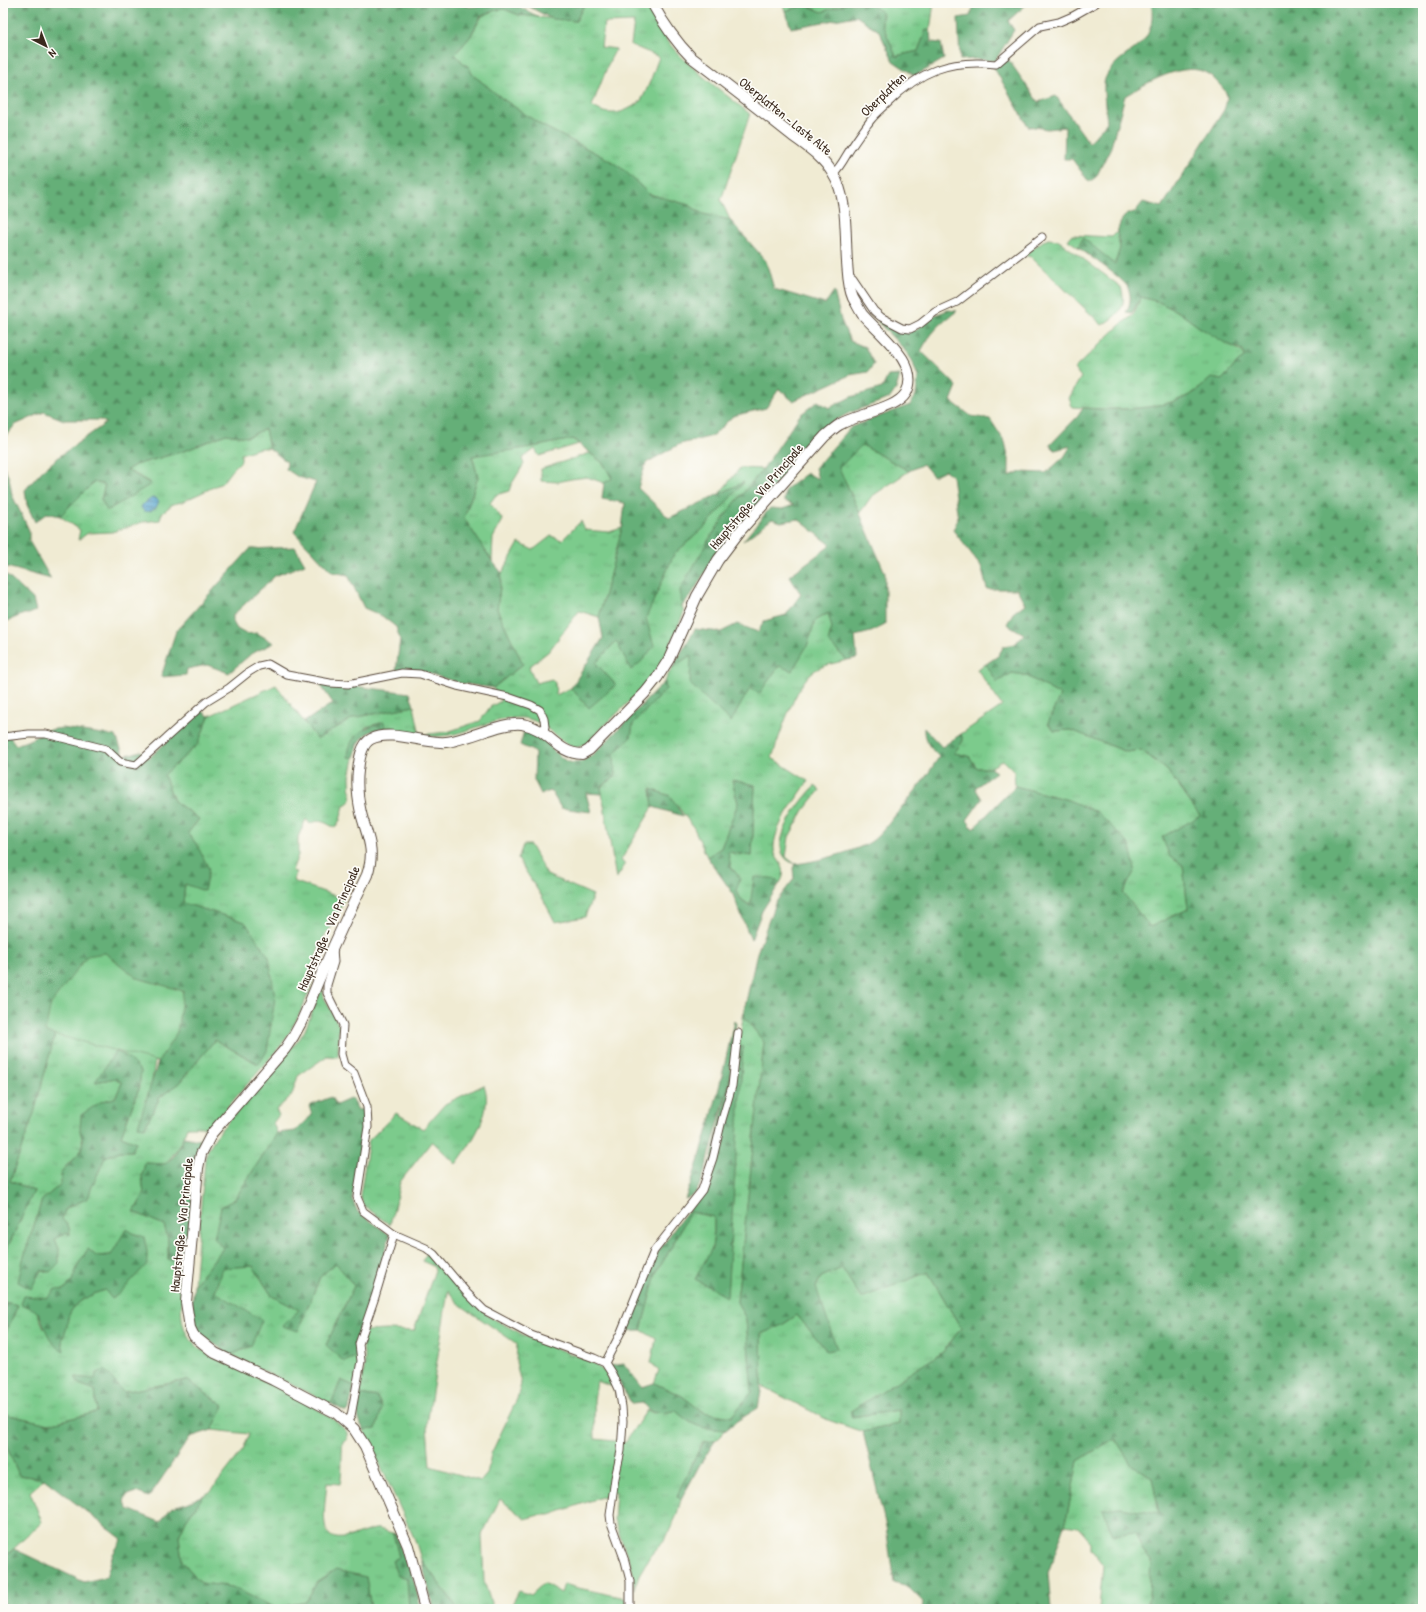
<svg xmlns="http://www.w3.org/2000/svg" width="1426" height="1612" viewBox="0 0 1426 1612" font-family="'Patrick Hand',sans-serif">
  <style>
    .grass { fill: url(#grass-tufts); stroke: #5c7a55; fill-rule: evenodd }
    .forest { fill: url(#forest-firs); stroke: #506c4b }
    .green { fill: #7ccb8c; stroke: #5c7a55 }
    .water { fill: url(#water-rules); stroke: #476676 }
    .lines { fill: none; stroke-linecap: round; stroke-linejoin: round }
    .minor-casing { stroke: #564739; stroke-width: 9 }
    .secondary-casing { stroke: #564739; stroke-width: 12 }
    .minor { stroke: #fff; stroke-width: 7 }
    .secondary { stroke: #fff; stroke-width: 10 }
    .labels { text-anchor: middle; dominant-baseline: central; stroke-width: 3.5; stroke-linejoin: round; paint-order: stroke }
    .street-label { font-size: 13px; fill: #3b2a1e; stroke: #fdfcf7 }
  </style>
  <defs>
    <pattern id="grass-tufts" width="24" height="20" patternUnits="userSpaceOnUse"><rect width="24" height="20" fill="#7ccb8c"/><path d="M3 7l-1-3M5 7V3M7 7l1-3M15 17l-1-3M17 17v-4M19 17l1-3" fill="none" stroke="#6cae78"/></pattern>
    <pattern id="forest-firs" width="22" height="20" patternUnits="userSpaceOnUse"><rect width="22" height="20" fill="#65af78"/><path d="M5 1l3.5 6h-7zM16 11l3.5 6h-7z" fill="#548f62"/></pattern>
    <pattern id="water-rules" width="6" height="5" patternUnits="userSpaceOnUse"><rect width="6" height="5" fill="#53a3cd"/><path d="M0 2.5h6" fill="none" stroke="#4685a6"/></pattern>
  </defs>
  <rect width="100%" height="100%" fill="#fdfcf7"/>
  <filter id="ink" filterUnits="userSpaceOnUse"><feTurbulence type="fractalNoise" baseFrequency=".025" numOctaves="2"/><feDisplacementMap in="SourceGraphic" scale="8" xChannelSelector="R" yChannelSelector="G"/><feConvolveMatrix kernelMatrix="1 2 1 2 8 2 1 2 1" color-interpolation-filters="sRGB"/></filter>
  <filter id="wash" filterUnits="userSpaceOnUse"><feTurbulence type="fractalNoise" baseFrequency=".012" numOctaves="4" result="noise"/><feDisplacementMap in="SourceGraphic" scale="16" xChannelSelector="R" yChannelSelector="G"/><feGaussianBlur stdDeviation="0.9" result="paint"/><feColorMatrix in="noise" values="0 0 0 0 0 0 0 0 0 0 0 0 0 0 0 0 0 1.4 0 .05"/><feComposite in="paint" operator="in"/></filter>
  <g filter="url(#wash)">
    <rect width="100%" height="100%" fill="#f0ebd3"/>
    <g class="grass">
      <path d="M585,3H646L667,38L666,40C690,69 721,90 750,114L721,200L730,220L703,214L689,205L649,194L624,171L611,161L541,125L500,97L472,74L469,67L464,64L455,54L470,37L482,16L496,10L504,9L519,15L576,21ZM634,22L631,45L659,57C655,68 646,95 639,103C637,105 633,106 630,108C617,115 605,115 592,106L610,60L616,49L601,47L604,23Z"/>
      <polygon points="782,3 848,3 822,12 806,5 785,11"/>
      <polygon points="869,3 934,3 930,30 926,30 918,51 896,56 882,24 882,12"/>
      <polygon points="1117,232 1120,248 1115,264 1083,239 1078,247 1068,240 1072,235 1112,237"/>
      <path d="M1049,239L1057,240L1062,243L1121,287C1128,308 1118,315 1102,325L1031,257L1024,255L1043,241Z"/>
      <path d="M1141,297L1159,302L1180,313L1199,327L1244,353V358L1238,362L1222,380L1211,378C1205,384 1198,390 1191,394C1158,412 1109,410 1072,407L1069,398L1081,377L1074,369L1120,325L1133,315Z"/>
      <polygon points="265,429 269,448 260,448 241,454 241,461 231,471 222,483 182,502 173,504 162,513 160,520 143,522 112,532 88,533 78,540 80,530 60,516 94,482 105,485 101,499 107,510 151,483 127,470 135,465 187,450 226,434 247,437"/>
      <polygon points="572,439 579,444 539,456 535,449 522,459 524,464 511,485 509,491 496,495 490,503 503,520 493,538 492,561 464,518 478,477 472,455 533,447"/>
      <polygon points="862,445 909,471 871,497 860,513 839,468"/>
      <polygon points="590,453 604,464 613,479 604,483 587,477 571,479 558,482 541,481 541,469"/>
      <path d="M740,468L763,469L730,509L708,541L682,606L684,612L666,655L655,674L643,688L588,742L577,748L572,747C556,739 547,724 529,719C506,713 473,731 449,735C428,739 407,733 386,728L384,722L366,727L348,756L354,758L350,777L351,800L344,806L340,820L335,828C326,823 319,818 310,824L306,819L298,837V855L292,871L296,872L293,881L344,899L338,915L332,926L324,937L315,958V972L311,987L301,1011L291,1030L280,1047L210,1127H187C182,1141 176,1153 165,1164L145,1163L142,1176L144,1194L134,1212L164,1225L168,1239V1259L185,1268C184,1288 177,1314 186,1332C197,1354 227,1363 248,1373C265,1381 281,1389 297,1398C315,1408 333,1416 347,1432V1440L343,1441C341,1456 343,1471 340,1484L327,1483C326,1496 323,1511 325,1524C328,1551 359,1532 375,1529C380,1528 387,1532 393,1533L399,1557L392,1561L407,1578L409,1609H371L366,1577L317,1582L306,1602L275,1608L232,1587L201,1583L182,1561L179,1536L186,1520L204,1495L210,1492L243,1450L249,1434L212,1430L223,1406L187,1380L123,1392L96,1380L76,1377L79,1384L95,1390L97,1412L49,1424L4,1414L3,1415V1339L18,1305L4,1302L3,1304V1257L34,1191L10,1181L34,1113L55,1034L156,1054L145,1127L160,1097L179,1083L215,1040L258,1064L245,922L183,903L185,884L197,845L188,833L199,819L174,801L164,775L198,744L209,716L276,685L317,739L353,718L414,706L420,735L447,732L480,721L490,707L501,701L493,688L523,664L497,609L502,573L519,543L533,550L551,536L562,540L581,521L585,530L609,532L622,528L599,617L579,611L549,651L529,667L536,683L552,679L555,683L556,695L571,688L589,708L596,663L616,641L654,646L645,618L674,554L704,528L743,483L719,494ZM141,1071L139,1088L121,1136L136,1142L132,1151H120L105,1157C100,1171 92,1183 88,1198L65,1209L62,1219L69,1227L70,1234L66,1233L55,1239L59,1249L50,1272L41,1270L23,1260L42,1200L61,1184C61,1180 60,1174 62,1171C73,1155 88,1155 80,1131L102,1101L115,1098L122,1083L115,1078L96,1082ZM132,1233L144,1237L134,1278L113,1299L105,1290C91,1294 72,1303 68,1318C65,1328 67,1329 62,1339L44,1328L37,1312L48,1298L64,1290L72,1281L79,1263L88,1249L96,1256L111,1255Z"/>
      <path d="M829,613L832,628L828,642L847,660C836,663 823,665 814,671C796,683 779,737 772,758L808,781C796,801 776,822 774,846C773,862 791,865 780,883L771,878L751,906L741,899L735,891L740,878L731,867L727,852L752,856L755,785L732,780L738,803L721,848L707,857L694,828L670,796L651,789L653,807L621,860L625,865L616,879L601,787L615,777L614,753L631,737L633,724L666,689L665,681L672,668L692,654L759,693L779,666L807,646L815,621Z"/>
      <polygon points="986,664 997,682 1012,673 1025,675 1060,695 1048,723 1054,731 1071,730 1127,752 1141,750 1167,770 1200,816 1170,857 1183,865 1188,909 1150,927 1123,893 1135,870 1068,800 1015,786 1014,771 1003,760 990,768 977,768 969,756 954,753 963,741 961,734 1002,706 977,669"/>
      <path d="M815,786L820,790L804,810L789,837L786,857L795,864C760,852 800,801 815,786Z"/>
      <polygon points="523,845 530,845 547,875 593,895 585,917 555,922 542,897 518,859"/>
      <polygon points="322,987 324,997 339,1026 338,1057 327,1056 298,1076 292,1095 276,1110 279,1115 273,1123 277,1133 235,1199 221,1207 223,1248 194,1285 205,1159 208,1149 218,1133 300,1038 305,1030"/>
      <polygon points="744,1011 745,1018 764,1042 737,1302 746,1319 752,1392 731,1417 703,1412 682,1396 654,1383 659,1370 651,1363 656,1339 641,1330 656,1273 671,1248 690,1212 714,1217 714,1233 712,1248 696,1279 727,1296 739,1044"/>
      <path d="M484,1085C494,1111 471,1144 456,1164L432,1141L400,1182L390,1225L364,1206L360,1196L369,1140L396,1113L423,1129L445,1104Z"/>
      <path d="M427,1253L433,1256L488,1316L533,1340L588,1360L607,1373L612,1385L610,1386L597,1381L594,1400L595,1439L625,1442L647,1410L653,1413L676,1411C695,1428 701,1428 726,1430L715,1441L703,1442L693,1461L677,1496L681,1500L676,1517L666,1538L650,1556L639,1575L634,1589L633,1572L614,1520L616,1492L550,1515H539L525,1519L500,1499L482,1535L484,1581L493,1609H458L421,1559L415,1540L364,1430L376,1429L382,1407L377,1397L360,1394L364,1370L365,1358L362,1344L365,1331L388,1330L414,1331L435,1270L433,1266L422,1261ZM448,1291L459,1304L517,1344L516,1362L521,1384L517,1399L491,1454L487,1474L481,1481L430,1466L427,1425Z"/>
      <polygon points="336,1262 354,1286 326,1345 358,1356 359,1360 354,1386 341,1380 331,1404 231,1355 251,1346 215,1292 222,1267 253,1266 272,1296 300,1310 298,1331 320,1277"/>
      <polygon points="842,1268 861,1298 928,1272 961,1328 943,1352 851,1411 852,1417 899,1410 899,1424 863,1432 828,1420 762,1386 761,1334 782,1325 797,1315 827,1351 816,1287 821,1277"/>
      <polygon points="3,1438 19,1475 44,1479 30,1492 42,1522 9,1553 3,1548"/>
      <polygon points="1115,1438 1131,1464 1152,1477 1159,1513 1119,1507 1135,1531 1142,1549 1151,1561 1149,1596 1145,1609 1099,1609 1103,1565 1091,1549 1091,1542 1078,1527 1065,1525 1078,1461"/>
      <polygon points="544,1583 561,1593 564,1584 578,1588 626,1598 628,1609 512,1609 512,1604 519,1591 531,1595"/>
    </g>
    <g class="forest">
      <polygon points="3,3 466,3 469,7 504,3 520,7 539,17 519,15 504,9 496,10 481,16 470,37 455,54 464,64 469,67 472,74 500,97 541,125 611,161 624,170 649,194 689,205 703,214 730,220 766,261 774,289 825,304 834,291 841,320 850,341 865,347 874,364 868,372 850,375 793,401 779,389 766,408 733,416 713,436 680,444 646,463 638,488 669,518 744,482 704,528 674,554 646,618 654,646 641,662 631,670 616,641 596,663 616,685 589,708 571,688 603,638 599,617 622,528 625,503 602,499 604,483 612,479 604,464 573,439 533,447 472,456 478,477 464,518 492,561 502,573 497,609 523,664 493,688 459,683 418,670 396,671 400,639 396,627 382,616 364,608 348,575 332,572 294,532 316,482 298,477 286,469 287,462 269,448 265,429 247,437 226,434 187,450 135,465 127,470 151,484 107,511 101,499 105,485 94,482 60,516 47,513 35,522 27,505 25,490 42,471 65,452 106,423 101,420 64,420 44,412 15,425 3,439"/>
      <polygon points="522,3 585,3 576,21 552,19"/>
      <polygon points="848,3 869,3 882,12 882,24 896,56 918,51 926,30 930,30 931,42 941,43 944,59 915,76 893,61 879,31 856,16 791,28 785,11 806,5 822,12"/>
      <polygon points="975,3 1028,3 1008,21 1014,30 995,61 975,59 960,60 958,18 970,16"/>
      <path d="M1150,3H1423V1609H1145L1149,1596L1151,1561L1142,1549L1135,1532L1113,1535L1103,1509L1119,1507L1159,1513L1152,1477L1131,1464L1115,1438L1078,1461L1065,1525L1048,1573L1051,1609H922L923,1602L908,1587L894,1583L886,1527L863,1432L899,1424V1410L851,1417V1411L943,1352L961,1328L928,1272L861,1298L842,1268L821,1277L816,1287L837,1349L827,1351L797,1315L782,1325L761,1334L762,1386L758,1408L737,1421L726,1430C701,1428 695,1428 676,1411C662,1412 651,1417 643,1403L632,1404L622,1388L610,1366L624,1364L642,1387L654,1383L682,1396L703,1412L731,1417L752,1392L746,1319L737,1302L764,1042L745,1018L744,1011L757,953L775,903L794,879L793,868L795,864C815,862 849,853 867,844C877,839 886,827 893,818C910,799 925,779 939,757C931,748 923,741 924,728L942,747L961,734L963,741L954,753L969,756L977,768H990L996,772L975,788L982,799L967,820L973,829L1015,786L1068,800L1097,812L1130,845L1135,870L1123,893L1150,927L1188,909L1183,865L1170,857L1162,837L1200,816L1167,770L1141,750L1127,752L1071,730L1054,731L1048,723L1060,695L1025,675L1012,673L997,682L986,664L998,656L1004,646L1015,644L1024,634L1007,624L1013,613L1025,604L1017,589H987L981,566L953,530L958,519L952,476L945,470L933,476L923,464L909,471L862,445L839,468L858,509L885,573V625L871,632L855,636L857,658L847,660L828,642L832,628L828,613L815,621L807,646L792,671L779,666L759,694L750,688L731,722L690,684L691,655L672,668L695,629L721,632L737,624L758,632L764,621L786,615L801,594L789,576L831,545L798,519L781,522L772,519L743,541L770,508L782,509L794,505L784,501L785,490L807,473L818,479L815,468L851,427L910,405L916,395L918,377L912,360L903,348L878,322L880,320L902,332L916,330L935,315L948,310L957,311C940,324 931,332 921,351L957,386L951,401L971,416L990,419L1005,442L1009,459V476L1020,472L1046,473L1064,457L1071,446L1055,450L1050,445L1078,416L1083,408C1116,411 1162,410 1192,394C1199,390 1205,383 1211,378L1222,380L1238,362L1244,358V353L1242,350L1225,343L1199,327L1180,313L1159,302L1141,297L1132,313L1126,312C1130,305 1132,297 1128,288C1125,279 1087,255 1078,247L1083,238L1115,264L1120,248L1117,232L1121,221L1127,213H1134L1143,202L1162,207L1224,110C1229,96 1228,93 1218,83C1215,80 1212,76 1208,74C1186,59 1145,84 1125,96L1111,147L1096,177L1089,182L1072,159H1064L1065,127L1047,129L1028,126L993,66L1008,59L1038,102L1056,96L1089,143L1107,122C1106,113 1102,86 1105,79C1116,51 1150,52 1152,18C1152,12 1153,8 1150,3Z"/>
      <polygon points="900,375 896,389 890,398 849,413 829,424 816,438 716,554 692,594 682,606 680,590 708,541 730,509 763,469 800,415 818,401 829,408 851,397 882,388 888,376"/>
      <polygon points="3,465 9,478 12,495 29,530 29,541 51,579 3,566"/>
      <polygon points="295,547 305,564 275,576 233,615 233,622 237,629 246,634 257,633 274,643 251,654 229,673 207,665 187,669 186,675 161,677 176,631 250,549"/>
      <polygon points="3,572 33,599 36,611 29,614 24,614 3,623"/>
      <path d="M665,681L666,689L633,724L631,737L614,753L615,777L601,787L602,794L586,793L591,812L561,808L551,791L541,794L534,780L535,752L520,745L524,731C530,733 536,735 541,739C546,741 549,746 553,750C570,768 579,766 598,750Z"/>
      <polygon points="321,683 344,688 353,686 410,693 414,706 353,718 317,739 304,722 333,703 321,686"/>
      <polygon points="201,710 209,716 198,744 164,775 174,801 199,819 188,833 197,845 209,869 204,891 185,884 183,903 245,922 269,957 275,998 267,1051 259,1064 215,1040 179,1083 160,1097 145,1127 138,1126 158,1062 177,1032 183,991 137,978 105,953 55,1034 34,1113 10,1181 34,1191 3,1257 3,728 16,745 32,739 42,731 62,728 116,736 124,756 141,751 149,758"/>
      <path d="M384,722L386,728C365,730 359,739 354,758L348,757C349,734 365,727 384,722Z"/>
      <polygon points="732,780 755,785 752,856 728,852 731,867 740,878 736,891 741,899 750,906 754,877 771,878 780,883 762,911 751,940 732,892 707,857 721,848 738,803"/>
      <polygon points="651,789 670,796 683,816 653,807"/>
      <path d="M734,1021L736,1023L729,1083L709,1157L703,1177L696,1193L685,1199C706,1144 722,1080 734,1021Z"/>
      <polygon points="739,1044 743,1047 727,1297 695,1279 712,1248 714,1233 714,1217 690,1212 671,1248 656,1273 641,1330 625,1331 658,1252 679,1222 704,1190"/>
      <path d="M116,1051L127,1057L141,1071L139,1088L121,1136L136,1142L132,1151H120L105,1157C100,1171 92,1183 88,1198L65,1209L62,1219L69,1227L70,1235L66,1233L55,1239L59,1249V1263L50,1272L41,1270L31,1289L18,1282L23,1260L42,1200L61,1184V1172L81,1151L83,1141L80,1131L81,1115L102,1101L115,1098L122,1083L116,1078L95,1082Z"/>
      <polygon points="331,1097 336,1105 352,1098 358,1110 364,1109 365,1127 352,1199 358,1212 390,1235 371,1300 355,1345 358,1356 344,1362 326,1345 354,1286 336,1263 320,1277 298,1331 282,1326 299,1310 272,1296 253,1266 222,1268 215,1292 262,1320 251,1346 231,1355 199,1334 191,1316 194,1285 223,1248 214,1238 221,1207 235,1199 277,1133 295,1131 312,1115 309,1106"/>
      <polygon points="184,1137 200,1140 197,1155 185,1268 168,1259 168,1239 164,1225 134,1212 144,1194 142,1176 145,1163 165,1164 174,1156"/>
      <path d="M126,1229L132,1233L144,1237L147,1251V1264L120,1293L112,1299L105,1290C91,1294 72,1303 68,1318C67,1322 68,1326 66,1330C62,1342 61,1338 64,1351C46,1342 47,1328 38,1313C35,1309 26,1306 21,1304L24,1296L48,1298L55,1289L64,1290L72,1281L79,1263L88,1249L96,1256L111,1255Z"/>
      <polygon points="4,1302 18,1305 3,1339 3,1304"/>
      <polygon points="105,1370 123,1392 187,1380 224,1406 212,1430 190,1437 149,1497 136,1492 127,1495 124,1501 128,1509 160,1522 172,1507 187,1503 204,1495 186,1520 179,1536 182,1561 201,1583 232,1587 275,1608 306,1602 317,1582 336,1570 366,1577 371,1609 3,1609 3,1548 9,1553 14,1549 84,1582 106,1577 113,1554 122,1539 44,1479 19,1475 3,1438 4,1414 49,1424 97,1412 95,1390 79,1384 75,1377 95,1379 96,1373"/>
      <polygon points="341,1380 354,1386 349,1409 346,1412 331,1404"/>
      <path d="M360,1394L377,1397L382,1408L376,1429L364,1430C355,1416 358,1409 360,1394Z"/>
      <polygon points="715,1441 699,1466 681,1500 677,1496 693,1461 704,1442"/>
      <polygon points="393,1533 396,1534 406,1563 412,1573 421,1609 409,1609 407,1578 397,1575 392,1561 399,1557"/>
      <polygon points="421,1559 458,1609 434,1609"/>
    </g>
    <polygon class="green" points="105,953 137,978 183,991 177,1032 158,1062 45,1032 51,1004 87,956"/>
    <path class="water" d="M152,498H155L159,501L156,508C150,511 146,514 141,508L142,505Z"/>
  </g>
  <g filter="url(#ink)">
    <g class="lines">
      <defs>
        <g id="minor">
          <path d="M833,174C839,168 842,163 846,156C853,144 862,132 870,121C875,114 882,109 888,103C920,71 949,59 996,64L1040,26L1059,22L1073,16L1096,3"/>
          <polyline points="848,276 853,280 874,311 881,317 902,328 910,329 920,324 935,312 957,302 1042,237"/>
          <polyline points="3,737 29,734 46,734 106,749 120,762 136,765 206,702 229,688 249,672 259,666 268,664 287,675 330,683 348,684 402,673 420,674 457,686 508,697 531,705 540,710 544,719 545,727 544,732"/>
          <polyline points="333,948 334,962 327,985 327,993 343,1025 341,1054 344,1065 354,1073 367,1107 368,1127 357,1197 363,1211 394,1234 426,1248 434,1254 467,1293 484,1310 531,1335 594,1358 605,1363 612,1374 619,1389 622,1407 623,1421 621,1451 615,1478 610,1515 611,1523 625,1561 630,1581 630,1609"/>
          <polyline points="605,1363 621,1332 654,1251 702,1190 713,1158 722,1120 732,1086 738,1033"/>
          <polyline points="347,1422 351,1416 361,1361 359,1344 375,1297 394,1234"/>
        </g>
        <path id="secondary" d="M425,1609L408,1546L365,1446L354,1429L336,1413L273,1380L215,1353L194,1336L190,1328L186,1302L198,1168L201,1154L212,1133L285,1049C303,1025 309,1002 321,975C335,941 351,908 367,875C376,849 367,837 361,813C358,799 356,786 358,771C359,761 361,744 371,739C391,729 424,744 446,742C467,740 504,721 522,724C549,728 555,753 582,754L589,750L645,693L657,678L669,659L697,596L718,560L740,531L825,436C829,433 834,428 839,425C857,414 896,410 906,393C922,364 878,333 862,314C859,309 856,303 853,298C848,287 848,274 847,262C845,236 848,197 833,174C823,156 804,145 789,133C756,107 724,82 691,57C674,40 663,23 652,3"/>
      </defs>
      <use href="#minor" class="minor-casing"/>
      <use href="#secondary" class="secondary-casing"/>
      <use href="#minor" class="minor"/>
      <use href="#secondary" class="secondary"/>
    </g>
  </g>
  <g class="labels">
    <g class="street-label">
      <text transform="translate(883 94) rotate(-44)">Oberplatten</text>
      <text transform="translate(786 116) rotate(39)">Oberplatten - Laste Alte</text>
      <text transform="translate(756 496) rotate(-49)">Hauptstraße - Via Principale</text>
      <text transform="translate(328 928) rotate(-66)">Hauptstraße - Via Principale</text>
      <text transform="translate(181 1225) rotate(-84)">Hauptstraße - Via Principale</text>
    </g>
  </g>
  <rect width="1426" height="1612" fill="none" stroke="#fdfcf7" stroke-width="16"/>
  <g transform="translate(46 46) rotate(138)" stroke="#fdfcf7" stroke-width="3" paint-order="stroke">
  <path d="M0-3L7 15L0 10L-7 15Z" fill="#3b2a1e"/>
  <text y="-6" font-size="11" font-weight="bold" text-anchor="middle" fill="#3b2a1e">N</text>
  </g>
</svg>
